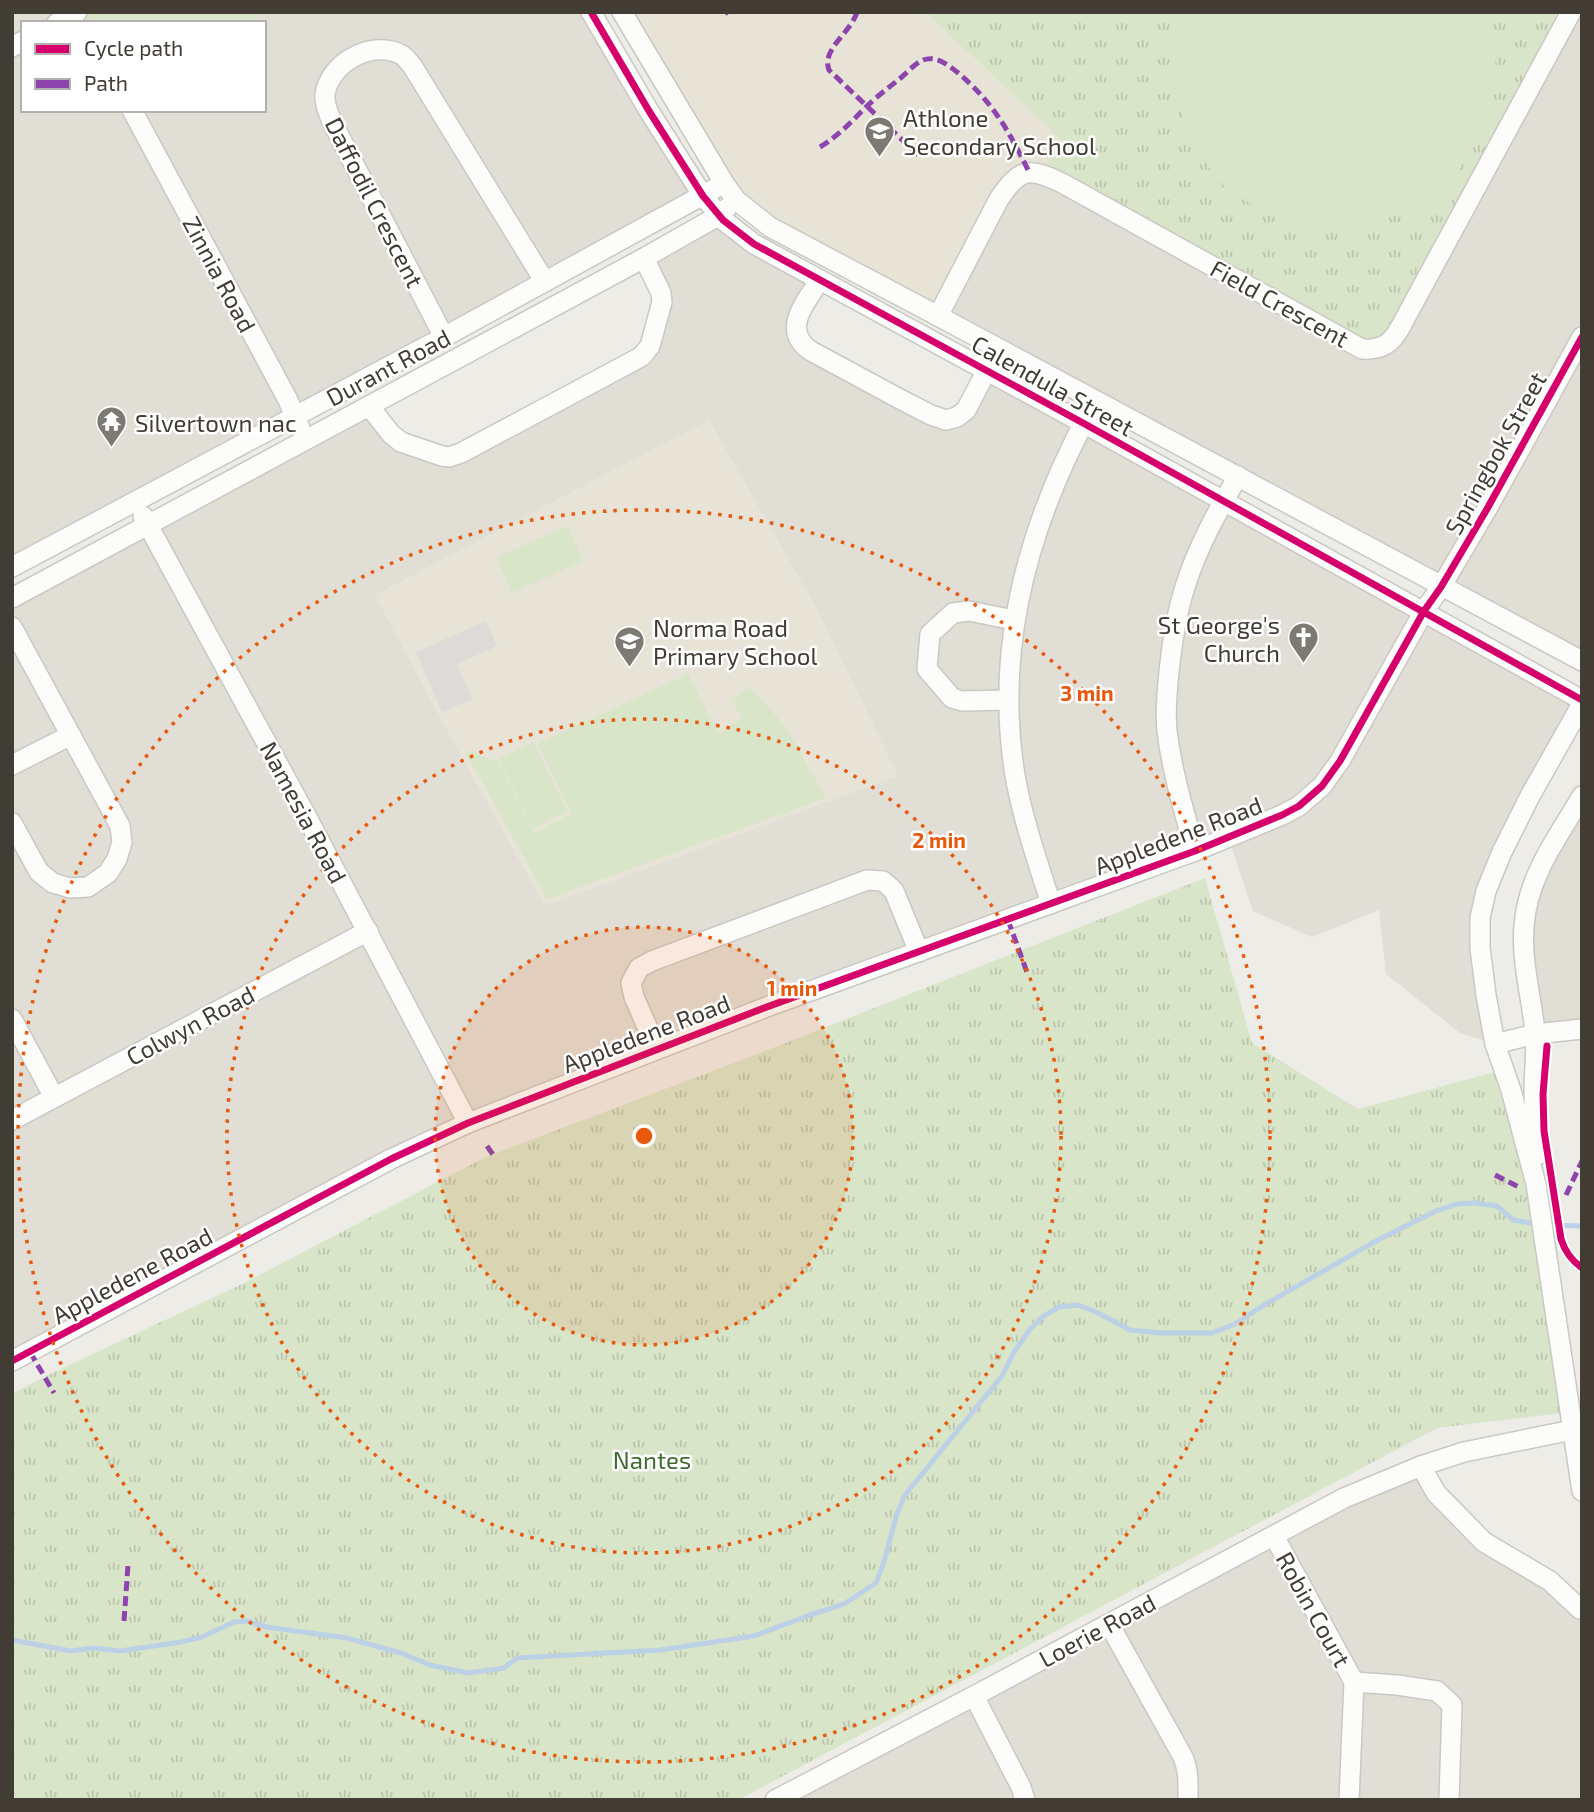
<svg xmlns="http://www.w3.org/2000/svg" width="1594" height="1812" viewBox="0 0 1594 1812" font-family="'Exo 2',sans-serif">
  <style>
    .residential { fill: #e1ded5; fill-rule: evenodd }
    .education { fill: #e7e4d7 }
    .park { fill: url(#park-tufts) }
    .pitch { fill: #d8e5c9 }
    .parking { fill: #dcdbd7 }
    .lines { fill: none; stroke-linecap: round; stroke-linejoin: round }
    .stream { stroke: #bcd1e6; stroke-width: 5 }
    .minor-casing { stroke: #c9c8c3; stroke-width: 22 }
    .minor { stroke: #fcfcfb; stroke-width: 19 }
    .quiet { stroke: #8e44ad; stroke-width: 5; stroke-dasharray: 10 5; stroke-linecap: butt }
    .cycleway-casing { stroke: #fff; stroke-width: 11 }
    .cycleway { stroke: #d6006c; stroke-width: 7 }
    .ring { fill: none; stroke: #e8590c; stroke-width: 3.5; stroke-dasharray: 3.5 7 }
    .labels { text-anchor: middle; dominant-baseline: central; stroke-width: 5; stroke-linejoin: round; paint-order: stroke }
    .poi-label { font-size: 24px; fill: #413d35; stroke: #fff; text-anchor: start }
    .street-label { font-size: 24px; fill: #413d35; stroke: #fff }
    .park-label { font-size: 24px; fill: #406b30; stroke: #fff }
    .centre { fill: #e8590c; stroke: #fff; stroke-width: 3.5 }
    .ring-label { font-size: 21px; text-anchor: middle; font-weight: bold; fill: #e8590c; stroke: #fff; stroke-width: 5; stroke-linejoin: round; paint-order: stroke }
  </style>
  <defs>
    <pattern id="park-tufts" width="24" height="20" patternUnits="userSpaceOnUse" patternTransform="scale(1.75)"><rect width="24" height="20" fill="#d8e5c9"/><path d="M3 7l-1-3M5 7V3M7 7l1-3M15 17l-1-3M17 17v-4M19 17l1-3" fill="none" stroke="#bbc5ad"/></pattern>
  </defs>
  <rect width="100%" height="100%" fill="#edece7"/>
  <g class="residential">
    <path d="M12,12H591L703,196L12,567ZM23,23H264V110H23Z"/>
    <polygon points="1571,12 1582,12 1582,661 938,316 1011,181"/>
    <polygon points="718,216 820,280 797,333 946,420 987,370 1582,700 1486,891 1495,1044 1460,1033 1386,974 1379,910 1312,937 1253,911 1228,837 468,1123 12,1361 12,598 369,406 391,434 436,455 635,360 662,302 644,258"/>
    <polygon points="1582,796 1582,1029 1535,1034 1524,928"/>
    <polygon points="1421,1466 1436,1493 1582,1609 1582,1800 775,1800"/>
  </g>
  <g class="education">
    <polygon points="622,12 925,12 1066,143 1038,173 1019,175 938,316 736,200"/>
    <polygon points="709,420 818,611 898,776 545,906 444,725 375,595"/>
  </g>
  <g class="park">
    <polygon points="925,12 1571,12 1381,348 1038,173 1065,143"/>
    <polygon points="1205,878 1252,1043 1358,1109 1502,1070 1570,1412 1437,1428 738,1800 12,1800 12,1394 44,1377 242,1284 484,1158 765,1051"/>
  </g>
  <g class="pitch">
    <polygon points="79,12 263,12 243,23 85,23"/>
    <polygon points="1184,12 1487,12 1495,38 1496,86 1483,133 1456,174 1419,205 1374,224 1326,229 1270,216 1223,185 1189,140 1173,86 1177,29"/>
    <polygon points="568,526 583,561 512,593 496,557"/>
    <polygon points="688,674 716,730 720,733 742,718 731,700 750,687 785,726 826,798 547,899 466,753 468,751 493,760 497,759 534,833 571,814 538,743"/>
    <polygon points="533,742 567,811 533,829 499,759"/>
  </g>
  <polygon class="parking" points="486,621 497,646 457,664 472,699 442,712 416,652"/>
  <g class="lines">
    <g class="stream">
      <polyline points="1547,1225 1582,1226"/>
      <polyline points="12,1640 71,1651 92,1648 120,1651 181,1642 202,1637 234,1622 247,1621 266,1627 347,1638 401,1653 430,1665 468,1673 504,1668 517,1658 660,1650 754,1636 807,1616 844,1604 876,1583 883,1565 897,1514 905,1495 1002,1376 1013,1354 1030,1329 1044,1316 1059,1307 1078,1305 1096,1312 1130,1330 1161,1333 1212,1333 1235,1324 1264,1305 1376,1241 1436,1211 1457,1204 1475,1203 1497,1206 1513,1220 1537,1224"/>
    </g>
    <defs>
      <g id="minor">
        <polyline points="591,12 649,111 703,196 723,220 754,244 1083,423 1582,700"/>
        <polyline points="622,12 724,183 736,200 770,227 938,316 1582,661"/>
        <polyline points="57,23 77,12"/>
        <polyline points="12,47 23,41"/>
        <polyline points="132,110 288,400 300,428"/>
        <path d="M820,280C806,302 780,330 811,351L898,398L931,415L946,420L957,417L966,410L987,370"/>
        <path d="M938,316L999,199C1020,168 1028,167 1062,183L1362,349C1391,351 1396,335 1408,313L1571,12"/>
        <path d="M444,337L331,120C328,111 324,104 325,94C330,62 373,39 402,55C406,58 410,63 413,67L545,282"/>
        <polyline points="369,406 391,434 401,442 442,456 449,457 461,453 635,360 642,356 650,346 662,302 661,293 644,258"/>
        <polyline points="143,516 309,821 468,1123"/>
        <polyline points="12,567 444,337 714,189"/>
        <polyline points="12,598 644,258 718,216 727,208"/>
        <polyline points="12,627 120,826 122,842 117,859 108,873 88,887 70,888 53,883 39,872 12,823"/>
        <polyline points="1009,700 962,701 952,698 927,669 930,634 953,613 969,611 1014,620"/>
        <polyline points="1582,704 1530,796 1502,852 1486,891 1480,918 1480,948 1486,995 1495,1044 1511,1090 1536,1184 1582,1491"/>
        <polyline points="12,765 71,735"/>
        <path d="M1195,851C1184,811 1172,772 1167,731C1165,712 1167,691 1169,672C1172,643 1176,615 1185,587C1197,548 1217,512 1238,476"/>
        <path d="M1051,904C1038,863 1024,823 1016,781C993,651 1028,525 1090,411"/>
        <polyline points="12,1019 54,1097"/>
        <polyline points="1495,1044 1535,1034 1582,1029"/>
        <polyline points="657,1049 634,997 631,983 639,968 652,961 867,880 883,881 894,891 919,952"/>
        <polyline points="12,1120 368,931"/>
        <path d="M1537,1155C1536,1133 1534,1112 1534,1091C1534,1072 1537,1052 1535,1032C1531,992 1518,952 1526,911C1533,869 1561,832 1582,796"/>
        <polyline points="12,1361 391,1159 468,1123 764,1008 1195,851 1282,815 1299,806 1322,786 1340,761 1424,611 1441,587 1487,509 1582,337"/>
        <polyline points="1421,1466 1436,1493 1484,1542 1550,1581 1580,1609 1582,1609"/>
        <polyline points="1274,1536 1354,1682 1349,1800"/>
        <path d="M1109,1624L1183,1757C1189,1771 1188,1784 1188,1800"/>
        <polyline points="1354,1682 1397,1685 1437,1691 1452,1705 1449,1800"/>
        <polyline points="974,1696 1021,1787 1025,1800"/>
        <polyline points="775,1800 974,1696 1344,1498 1421,1466 1464,1452 1582,1428"/>
      </g>
    </defs>
    <use href="#minor" class="minor-casing"/>
    <use href="#minor" class="minor"/>
    <g class="quiet">
      <path d="M857,12C851,33 821,49 829,70L918,155"/>
      <polyline points="725,14 727,12"/>
      <path d="M820,147C837,137 851,122 865,108C875,98 887,89 898,80C906,74 914,64 923,60C936,55 948,65 957,72C993,102 1009,131 1029,172"/>
      <polyline points="1008,920 1028,975"/>
      <polyline points="487,1146 494,1156"/>
      <polyline points="1495,1175 1521,1188"/>
      <polyline points="1566,1195 1582,1161"/>
      <polyline points="30,1352 54,1393"/>
      <polyline points="124,1621 128,1565"/>
    </g>
    <defs>
      <g id="cycleway">
        <polyline points="591,12 649,111 703,196 723,220 754,244 1083,423 1582,700"/>
        <path d="M1547,1046L1543,1094L1544,1131L1561,1239C1565,1252 1571,1260 1582,1268"/>
        <polyline points="12,1361 391,1159 468,1123 764,1008 1195,851 1282,815 1299,806 1322,786 1340,761 1424,611 1441,587 1487,509 1582,337"/>
      </g>
    </defs>
    <use href="#cycleway" class="cycleway-casing"/>
    <use href="#cycleway" class="cycleway"/>
  </g>
  <circle cx="644" cy="1136" r="209" fill="#e8590c" fill-opacity=".12"/>
  <g class="ring">
    <circle cx="644" cy="1136" r="209"/>
    <circle cx="644" cy="1136" r="417"/>
    <circle cx="644" cy="1136" r="626"/>
  </g>
  <defs>
    <symbol id="school-pin" viewBox="-11 -11 22 30"><path d="M0 17L-7.5 6A9.5 9.5 0 1 1 7.5 6Z" fill="#7d7a73" stroke="#fff"/><path d="M0-5L7-2L0 1L-7-2ZM-4 1L0 2.5L4 1V4Q0 6-4 4Z" fill="#fff"/></symbol>
    <symbol id="temple-pin" viewBox="-11 -11 22 30"><path d="M0 17L-7.5 6A9.5 9.5 0 1 1 7.5 6Z" fill="#7d7a73" stroke="#fff"/><path d="M0-6L5-2H3V0L6.5 2.5H4V6H1.5V3h-3V6H-4V2.5H-6.5L-3 0V-2H-5Z" fill="#fff"/></symbol>
    <symbol id="church-pin" viewBox="-11 -11 22 30"><path d="M0 17L-7.5 6A9.5 9.5 0 1 1 7.5 6Z" fill="#7d7a73" stroke="#fff"/><path d="M-1.2-6h2.4v3.5h3.3v2.4h-3.3V6h-2.4V-.1h-3.3v-2.4h3.3Z" fill="#fff"/></symbol>
  </defs>
  <g fill-rule="evenodd">
    <use href="#school-pin" x="862" y="114" width="35" height="47"/>
    <use href="#temple-pin" x="94" y="404" width="35" height="47"/>
    <use href="#church-pin" x="1286" y="620" width="35" height="47"/>
    <use href="#school-pin" x="612" y="624" width="35" height="47"/>
  </g>
  <g class="labels">
    <g class="poi-label">
      <text x="903" y="117">Athlone<tspan x="903" dy="28">Secondary School</tspan></text>
      <text x="135" y="422">Silvertown nac</text>
      <text x="1280" y="624" text-anchor="end">St George's<tspan x="1280" dy="28">Church</tspan></text>
      <text x="653" y="627">Norma Road<tspan x="653" dy="28">Primary School</tspan></text>
    </g>
    <g class="street-label">
      <text transform="translate(375 202) rotate(63)">Daffodil Crescent</text>
      <text transform="translate(220 274) rotate(62)">Zinnia Road</text>
      <text transform="translate(1280 303) rotate(29)">Field Crescent</text>
      <text transform="translate(388 367) rotate(-28)">Durant Road</text>
      <text transform="translate(1053 385) rotate(29)">Calendula Street</text>
      <text transform="translate(1495 453) rotate(-61)">Springbok Street</text>
      <text transform="translate(304 812) rotate(62)">Namesia Road</text>
      <text transform="translate(1178 835) rotate(-21)">Appledene Road</text>
      <text transform="translate(190 1025) rotate(-28)">Colwyn Road</text>
      <text transform="translate(646 1033) rotate(-21)">Appledene Road</text>
      <text transform="translate(132 1275) rotate(-28)">Appledene Road</text>
      <text transform="translate(1314 1609) rotate(61)">Robin Court</text>
      <text transform="translate(1097 1630) rotate(-28)">Loerie Road</text>
    </g>
    <g class="park-label">
      <text x="652" y="1459">Nantes</text>
    </g>
  </g>
  <circle cx="644" cy="1136" r="10" class="centre"/>
  <g class="ring-label">
    <text x="1087" y="701">3 min</text>
    <text x="939" y="848">2 min</text>
    <text x="792" y="996">1 min</text>
  </g>
  <rect width="1594" height="1812" fill="none" stroke="#413d35" stroke-width="28"/>
  <rect x="21" y="21" width="245" height="91" fill="#ffffff" stroke="#b3b1ae" stroke-width="2"/>
  <rect x="35" y="44" width="35" height="10" fill="#d6006c" stroke="#b3b1ae" stroke-width="2"/>
  <text x="84" y="56" font-size="21" fill="#413d35">Cycle path</text>
  <rect x="35" y="79" width="35" height="10" fill="#8e44ad" stroke="#b3b1ae" stroke-width="2"/>
  <text x="84" y="91" font-size="21" fill="#413d35">Path</text>
</svg>
